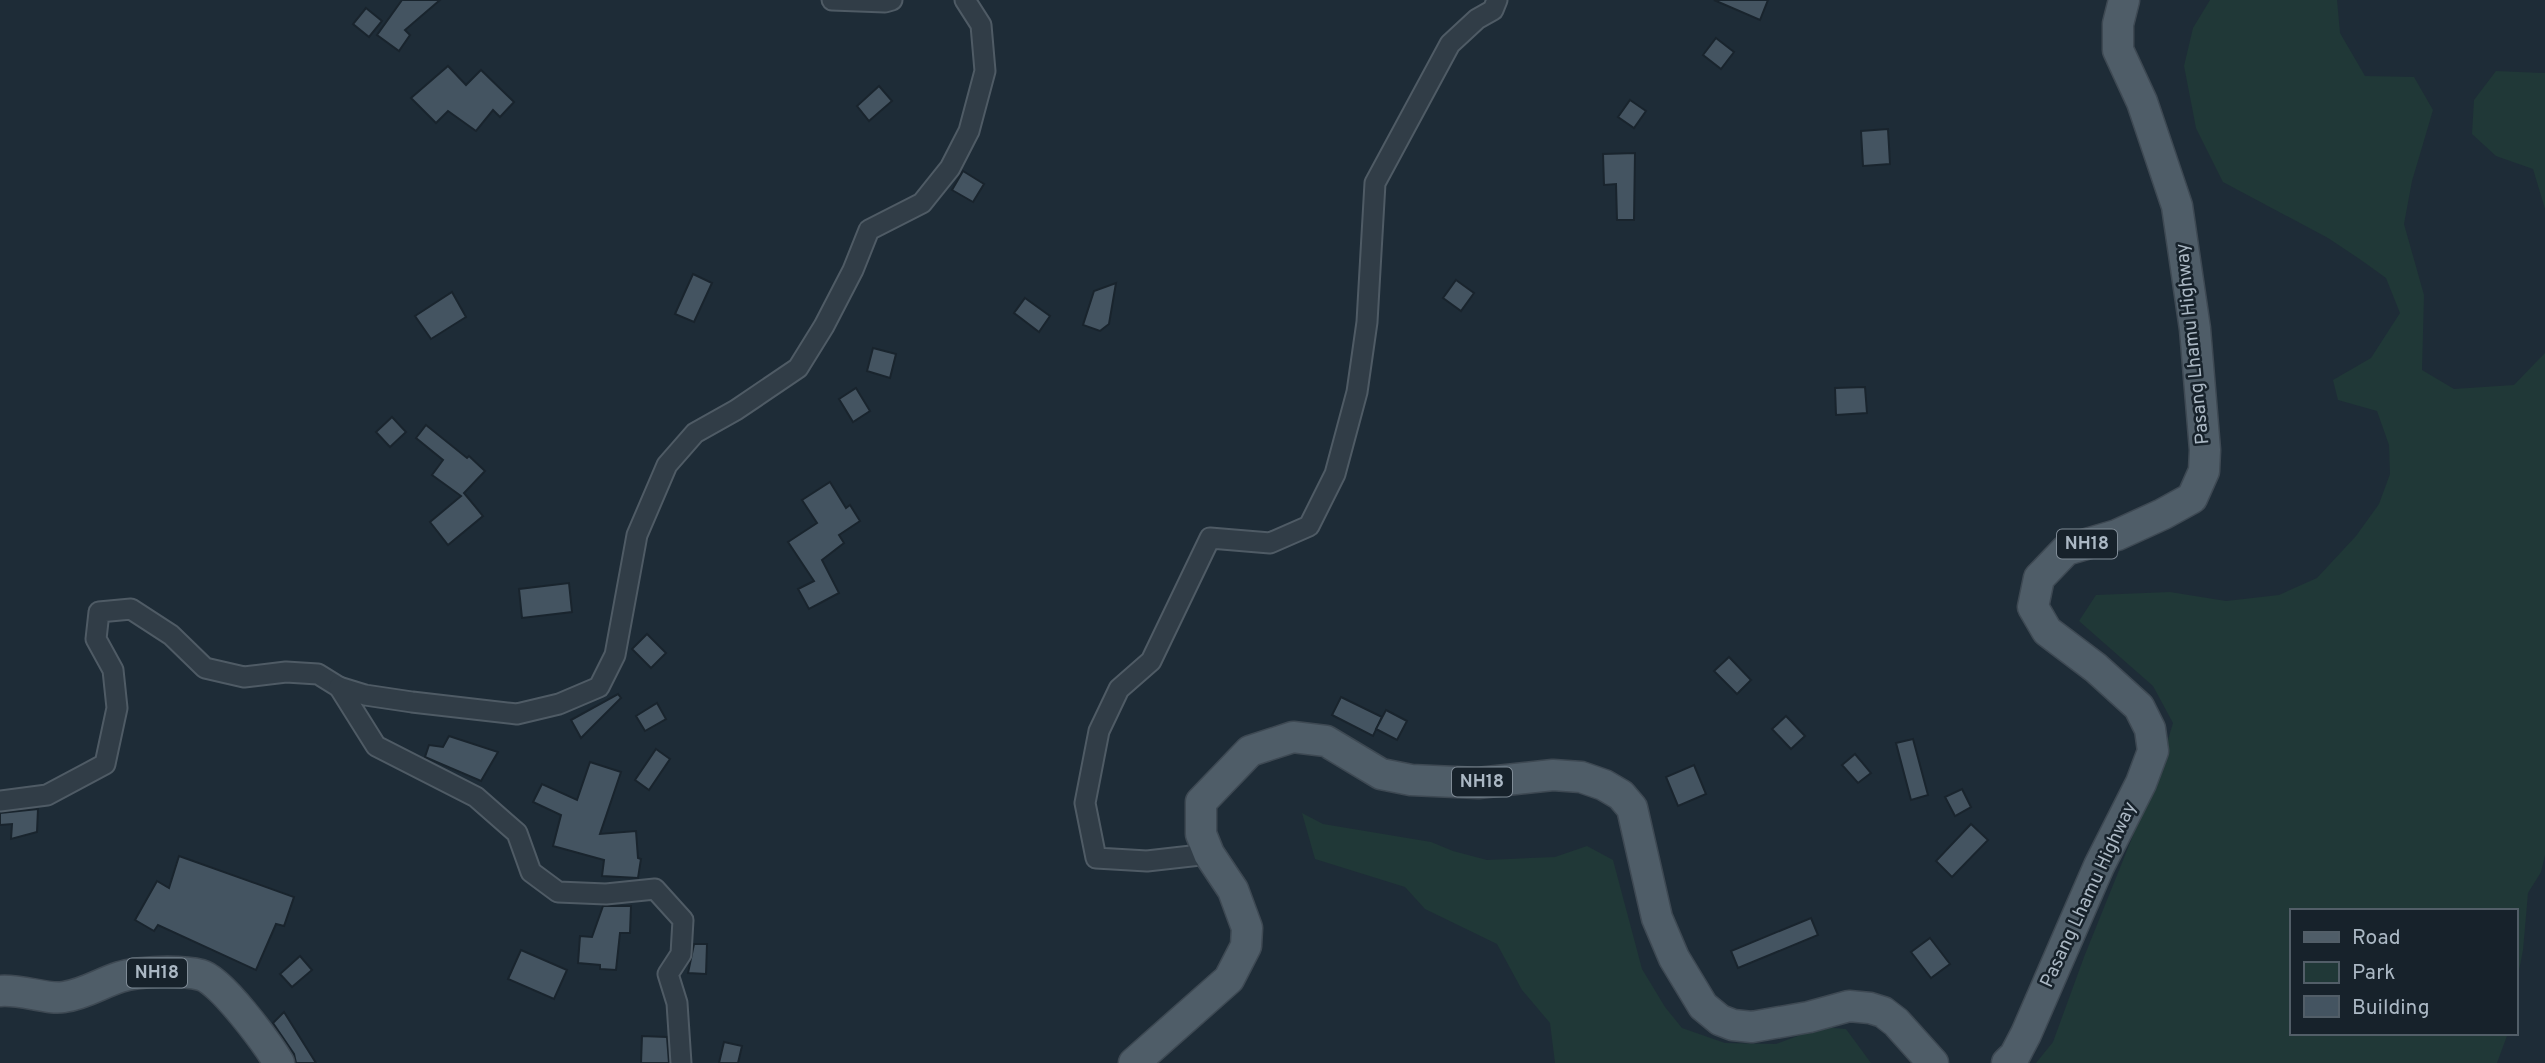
<svg xmlns="http://www.w3.org/2000/svg" width="2545" height="1063" viewBox="0 0 2545 1063" font-family="Overpass,sans-serif">
  <style>
    .green { fill: #203837 }
    .building { fill: #445461; stroke: #19242d; stroke-width: 2 }
    .lines { fill: none; stroke-linecap: round; stroke-linejoin: round }
    .street-casing { stroke: #4f5b65; stroke-width: 23 }
    .primary-casing { stroke: #3e4953; stroke-width: 33 }
    .street { stroke: #313d47; stroke-width: 19 }
    .primary { stroke: #4f5d68; stroke-width: 30 }
    .labels { text-anchor: middle; dominant-baseline: central; stroke-width: 5; stroke-linejoin: round; paint-order: stroke }
    .shield { fill: #17222b; stroke: #7f8b96; stroke-width: 2 }
    .shield-label { font-size: 18px; font-weight: bold; fill: #abb8c4 }
    .street-label { font-size: 19px; fill: #abb8c4; stroke: #17222b }
  </style>
  <rect width="100%" height="100%" fill="#1e2c37"/>
  <g class="green">
    <polygon points="2210,0 2337,0 2340,33 2365,76 2414,77 2433,110 2412,181 2404,224 2424,295 2422,370 2454,389 2514,385 2545,353 2545,855 2541,872 2528,893 2523,950 2515,991 2515,911 2291,911 2291,1033 2508,1033 2497,1063 2036,1063 2053,1042 2084,957 2157,776 2173,723 2153,686 2079,621 2096,595 2170,592 2226,601 2279,595 2317,578 2356,536 2379,504 2390,474 2389,445 2377,411 2338,400 2333,380 2371,358 2400,313 2386,278 2361,260 2328,238 2223,182 2196,128 2184,66 2193,28"/>
    <polygon points="2496,71 2545,73 2545,209 2533,169 2496,156 2472,134 2474,100"/>
    <polygon points="1302,813 1323,824 1431,842 1453,851 1487,860 1555,857 1587,846 1613,860 1642,969 1665,1007 1682,1028 1725,1043 1776,1044 1822,1027 1846,1029 1871,1063 1555,1063 1550,1023 1522,990 1497,944 1425,909 1405,887 1315,859"/>
  </g>
  <g class="building">
    <polygon points="402,0 440,0 405,30 410,35 399,51 377,35"/>
    <polygon points="1714,0 1768,0 1760,20"/>
    <polygon points="366,8 382,21 369,37 353,24"/>
    <polygon points="1716,38 1734,52 1721,69 1703,55"/>
    <polygon points="448,66 466,85 481,70 514,102 500,117 493,110 476,131 448,111 436,123 411,98"/>
    <polygon points="879,86 892,101 869,121 857,106"/>
    <polygon points="1630,100 1646,111 1634,128 1618,117"/>
    <polygon points="1888,129 1890,164 1863,166 1861,131"/>
    <polygon points="1635,153 1634,220 1617,220 1616,184 1604,185 1603,154"/>
    <polygon points="963,171 984,184 973,202 952,190"/>
    <polygon points="693,274 712,283 694,322 675,314"/>
    <polygon points="1456,280 1474,293 1461,311 1443,298"/>
    <polygon points="1116,283 1109,324 1100,331 1083,325 1094,291"/>
    <polygon points="452,292 466,317 431,339 415,316"/>
    <polygon points="1025,298 1050,316 1039,332 1014,313"/>
    <polygon points="873,348 896,354 890,378 867,371"/>
    <polygon points="1865,387 1867,413 1836,415 1835,388"/>
    <polygon points="856,388 870,411 853,422 839,399"/>
    <polygon points="392,417 406,432 390,447 376,432"/>
    <polygon points="426,425 467,458 469,456 485,471 464,493 483,516 448,545 430,522 461,496 432,475 443,460 416,438"/>
    <polygon points="830,482 846,508 850,505 860,521 839,535 844,543 822,560 839,593 809,609 798,589 814,581 788,542 817,523 802,500"/>
    <polygon points="569,583 572,612 522,618 519,589"/>
    <polygon points="647,634 666,653 651,668 632,649"/>
    <polygon points="1729,657 1751,680 1737,694 1714,671"/>
    <polygon points="618,694 621,698 581,738 571,720"/>
    <polygon points="1341,697 1382,717 1373,736 1332,715"/>
    <polygon points="657,703 666,719 645,731 636,716"/>
    <polygon points="1386,710 1407,721 1397,740 1376,729"/>
    <polygon points="1786,716 1805,736 1791,749 1772,729"/>
    <polygon points="449,736 498,752 481,781 425,757 429,745 443,747"/>
    <polygon points="1913,739 1928,795 1911,800 1896,743"/>
    <polygon points="656,749 670,759 649,790 635,780"/>
    <polygon points="1855,754 1871,773 1858,783 1842,765"/>
    <polygon points="590,762 621,772 600,834 636,831 638,858 641,859 638,878 602,876 604,860 553,846 561,815 533,802 542,784 577,800"/>
    <polygon points="1694,765 1706,794 1678,806 1666,777"/>
    <polygon points="1962,789 1971,807 1955,816 1945,797"/>
    <polygon points="38,809 37,832 11,839 12,824 0,825 0,813"/>
    <polygon points="1971,824 1988,840 1952,877 1936,861"/>
    <polygon points="179,856 294,897 284,926 276,924 256,970 158,925 154,931 135,920 157,881 169,888"/>
    <polygon points="603,906 631,906 630,933 620,933 616,970 600,969 600,965 578,963 580,936 592,937"/>
    <polygon points="1811,918 1818,935 1738,968 1731,951"/>
    <polygon points="1930,938 1950,964 1931,978 1911,952"/>
    <polygon points="694,944 707,944 706,974 688,973"/>
    <polygon points="521,950 567,970 554,999 508,979"/>
    <polygon points="300,956 312,970 292,987 280,974"/>
    <polygon points="284,1012 316,1063 296,1063 294,1054 273,1023"/>
    <polygon points="642,1036 667,1037 669,1063 641,1063"/>
    <polygon points="724,1042 742,1046 738,1063 719,1063"/>
  </g>
  <g class="lines">
    <defs>
      <g id="street">
        <polyline points="832,0 885,2 892,0"/>
        <polyline points="0,801 47,795 105,764 117,708 113,670 96,639 99,612 131,609 171,635 205,668 244,677 286,672 318,674 339,687"/>
        <polyline points="1209,854 1147,861 1096,858 1085,803 1099,731 1119,689 1151,661 1210,538 1270,543 1309,526 1335,474 1357,392 1367,322 1375,183 1450,44 1477,19 1493,10 1497,0"/>
        <polyline points="681,1063 677,1003 668,974 681,954 683,920 655,889 606,894 558,892 531,872 517,833 476,797 376,746 339,687 365,695 412,702 517,714 559,704 599,687 615,655 637,535 667,465 695,433 736,410 798,368 824,326 853,270 869,230 922,203 950,168 969,131 985,71 981,25 965,0"/>
      </g>
      <g id="primary">
        <path d="M0,991C21,989 48,1000 64,997C85,994 101,983 120,977C138,971 182,970 201,975C221,980 267,1043 279,1063"/>
        <polyline points="1134,1063 1229,979 1246,946 1247,928 1233,890 1209,854 1201,834 1201,802 1250,751 1293,737 1326,741 1381,774 1411,780 1478,783 1553,775 1581,777 1604,785 1621,795 1632,808 1657,918 1674,958 1703,1006 1720,1020 1733,1025 1752,1027 1809,1017 1849,1006 1870,1008 1883,1012 1896,1022 1933,1063"/>
        <polyline points="2007,1063 2015,1055 2026,1034 2099,866 2141,783 2153,751 2150,729 2139,707 2096,668 2047,631 2033,607 2039,578 2066,550 2117,535 2163,514 2192,498 2204,471 2205,450 2195,329 2177,206 2142,102 2118,50 2118,24 2124,0"/>
      </g>
    </defs>
    <use href="#street" class="street-casing"/>
    <use href="#primary" class="primary-casing"/>
    <use href="#street" class="street"/>
    <use href="#primary" class="primary"/>
  </g>
  <g class="labels">
    <g class="shield">
      <rect x="2057" y="529.5" width="60" height="29" rx="5"/>
      <rect x="1452" y="767.5" width="60" height="29" rx="5"/>
      <rect x="127" y="958.5" width="60" height="29" rx="5"/>
    </g>
    <g class="shield-label">
      <text x="2087" y="544">NH18</text>
      <text x="1482" y="782">NH18</text>
      <text x="157" y="973">NH18</text>
    </g>
    <g class="street-label">
      <text transform="translate(2193 344) rotate(-96)">Pasang Lhamu Highway</text>
      <text transform="translate(2089 895) rotate(-65)">Pasang Lhamu Highway</text>
    </g>
  </g>
  <rect x="2290" y="909" width="228" height="126" fill="#17222b" stroke="#525e68" stroke-width="2"/>
  <rect x="2304" y="932" width="35" height="10" fill="#4f5d68" stroke="#525e68" stroke-width="2"/>
  <text x="2352" y="944" font-size="21" fill="#abb8c4">Road</text>
  <rect x="2304" y="962" width="35" height="21" fill="#203837" stroke="#525e68" stroke-width="2"/>
  <text x="2352" y="979" font-size="21" fill="#abb8c4">Park</text>
  <rect x="2304" y="996" width="35" height="21" fill="#445461" stroke="#525e68" stroke-width="2"/>
  <text x="2352" y="1014" font-size="21" fill="#abb8c4">Building</text>
</svg>
